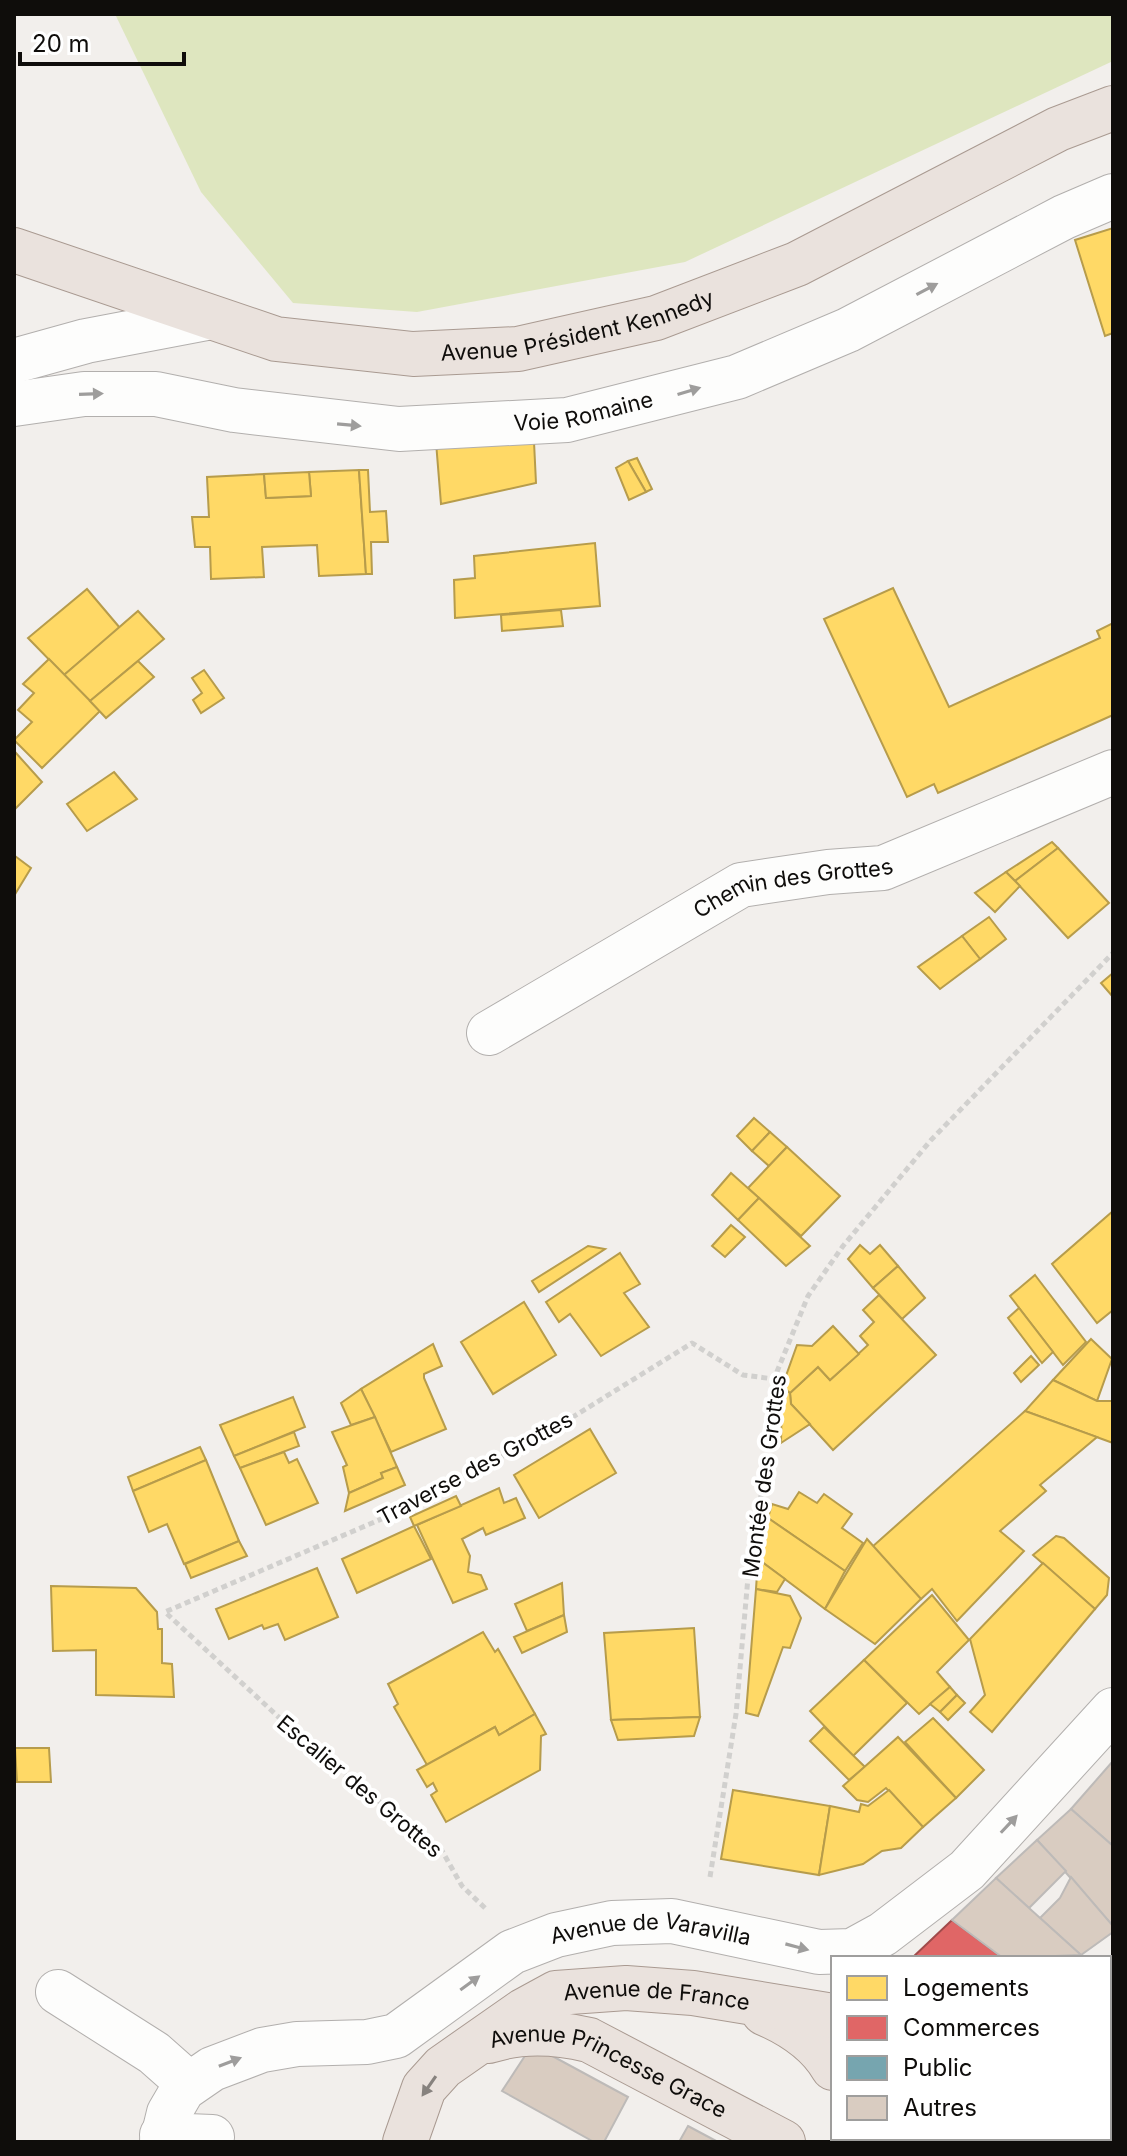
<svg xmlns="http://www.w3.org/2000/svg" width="1127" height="2156" viewBox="0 0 1127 2156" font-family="Inter,sans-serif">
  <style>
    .green { fill: #dee6bf }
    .homes { fill: #ffd966; stroke: #b79c4b; stroke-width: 2 }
    .shops { fill: #e06666; stroke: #a14b4b; stroke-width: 2 }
    .public { fill: #76a5af; stroke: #57777e; stroke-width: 2 }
    .building { fill: #d9ccc1; stroke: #bdbab8; stroke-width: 2 }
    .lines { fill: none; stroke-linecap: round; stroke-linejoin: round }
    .minor-casing { stroke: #b2afad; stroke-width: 46 }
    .major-casing { stroke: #a99a91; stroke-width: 46 }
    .path { stroke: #d1d0ce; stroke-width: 5; stroke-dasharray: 6 4; stroke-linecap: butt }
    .minor { stroke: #fdfdfc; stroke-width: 44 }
    .major { stroke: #eae2dd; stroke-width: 44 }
    .oneway { fill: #9e9d9c }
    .oneway2 { fill: #87827e }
    .labels { text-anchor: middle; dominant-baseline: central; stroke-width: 8; stroke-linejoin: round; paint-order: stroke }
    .street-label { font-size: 22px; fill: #0f0d0b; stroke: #fff }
  </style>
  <rect width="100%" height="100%" fill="#f2efec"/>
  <polygon class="green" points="115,14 1113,14 1113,61 685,262 417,312 293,303 201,192"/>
  <g class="homes">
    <polygon points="1113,228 1113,333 1105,336 1075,240"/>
    <polygon points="436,442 534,442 536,483 441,504"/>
    <polygon points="637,458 652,489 646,492 628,461"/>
    <polygon points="628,461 646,492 629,500 616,468"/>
    <polygon points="359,470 366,574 319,576 317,545 262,547 264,577 211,579 210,547 195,547 192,517 209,517 207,477 264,474 266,498 311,496 309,472"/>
    <polygon points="359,470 368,470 370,512 386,511 388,542 371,542 372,574 366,574"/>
    <polygon points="309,472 311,496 266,498 264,474"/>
    <polygon points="595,543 600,606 455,618 454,580 475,578 474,556"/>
    <polygon points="893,588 949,707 1100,638 1097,631 1113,623 1113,715 938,793 934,784 907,797 824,619"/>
    <polygon points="87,589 120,628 64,675 28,638"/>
    <polygon points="561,610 563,626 502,631 501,615"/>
    <polygon points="138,611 164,639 90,701 64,675"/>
    <polygon points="49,659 100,711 42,768 14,740 32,722 18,710 34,693 23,684"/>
    <polygon points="138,661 154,677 106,718 90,701"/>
    <polygon points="204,670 224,698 201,713 193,700 202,693 192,678"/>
    <polygon points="16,753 42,782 14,810 14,755"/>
    <polygon points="114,772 137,799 87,831 67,804"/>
    <polygon points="1052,842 1058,848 1015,881 1006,872"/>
    <polygon points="1058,848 1109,903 1068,938 1015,881"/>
    <polygon points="15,856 31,868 14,896 14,858"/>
    <polygon points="1006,872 1020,886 995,912 975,893"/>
    <polygon points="989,917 1006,939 980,959 962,936"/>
    <polygon points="962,936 980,959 940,989 918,967"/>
    <polygon points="1113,973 1113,997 1101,983"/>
    <polygon points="754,1118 770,1132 752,1151 737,1136"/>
    <polygon points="770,1132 787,1147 769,1166 752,1151"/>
    <polygon points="787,1147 840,1196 801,1236 748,1188"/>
    <polygon points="731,1173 759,1198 738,1220 712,1195"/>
    <polygon points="759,1198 810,1246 786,1266 738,1220"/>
    <polygon points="1113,1211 1113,1310 1097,1323 1052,1264"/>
    <polygon points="731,1225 745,1237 725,1257 712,1246"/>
    <polygon points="860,1245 870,1254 880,1245 898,1266 873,1288 848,1259"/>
    <polygon points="588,1246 605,1249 539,1292 532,1281"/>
    <polygon points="620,1253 640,1284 624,1293 649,1327 601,1356 570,1314 559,1322 546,1302"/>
    <polygon points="898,1266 925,1298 902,1319 873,1288"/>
    <polygon points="1035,1275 1086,1342 1063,1365 1010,1296"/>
    <polygon points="879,1295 936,1355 833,1450 791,1404 790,1393 818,1367 830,1380 868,1345 860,1336 874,1322 863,1310"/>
    <polygon points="524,1302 556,1355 493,1394 461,1342"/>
    <polygon points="1019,1308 1053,1352 1042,1363 1008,1318"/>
    <polygon points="833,1326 859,1354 830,1380 818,1367 790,1393 782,1387 797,1345 812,1346"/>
    <polygon points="1091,1339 1112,1359 1097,1401 1053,1380"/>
    <polygon points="433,1344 442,1366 424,1374 424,1378 446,1429 391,1452 361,1389"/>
    <polygon points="1031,1356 1039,1365 1021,1382 1014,1373"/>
    <polygon points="1053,1380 1097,1401 1113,1401 1113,1443 1025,1411"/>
    <polygon points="782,1387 790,1393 791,1404 810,1424 781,1443"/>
    <polygon points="361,1389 375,1417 351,1425 341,1403"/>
    <polygon points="293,1397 305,1427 234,1456 220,1425"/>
    <polygon points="1025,1411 1097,1437 1040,1485 1046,1491 1000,1531 1024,1551 957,1621 932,1589 921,1599 872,1547"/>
    <polygon points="375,1417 397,1467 381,1473 383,1478 349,1493 343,1467 347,1465 332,1432"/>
    <polygon points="590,1429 616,1473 539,1518 514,1475"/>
    <polygon points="294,1432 299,1446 240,1468 234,1456"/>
    <polygon points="200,1447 206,1460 133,1491 128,1477"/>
    <polygon points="284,1452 289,1463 297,1459 318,1503 266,1525 240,1468"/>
    <polygon points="206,1460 239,1541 184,1564 167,1524 149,1532 133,1491"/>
    <polygon points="397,1467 405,1485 345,1511 349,1493 383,1478 381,1473"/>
    <polygon points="499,1488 504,1503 516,1498 525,1518 486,1535 483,1528 462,1539 470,1556 468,1572 481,1575 487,1589 453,1603 417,1525"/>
    <polygon points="799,1492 817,1503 824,1494 852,1514 842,1528 863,1543 845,1571 768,1518 772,1504 788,1509"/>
    <polygon points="456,1496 461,1506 414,1526 410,1517"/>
    <polygon points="768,1518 845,1571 825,1609 758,1559"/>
    <polygon points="414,1526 431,1559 357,1593 342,1559"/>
    <polygon points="1056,1536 1064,1538 1109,1578 1107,1595 1095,1609 1033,1555"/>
    <polygon points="867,1539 921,1599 875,1644 825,1609"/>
    <polygon points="239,1541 247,1556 191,1578 185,1564"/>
    <polygon points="758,1559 785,1579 777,1592 756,1589"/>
    <polygon points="1043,1563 1095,1609 992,1732 970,1712 985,1695 970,1639"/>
    <polygon points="317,1568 338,1617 285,1640 278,1624 264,1629 262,1625 229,1639 216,1609"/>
    <polygon points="562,1583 564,1615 527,1631 515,1604"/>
    <polygon points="51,1586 136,1588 157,1612 158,1629 162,1629 162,1663 172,1664 174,1697 96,1695 96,1650 53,1651"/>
    <polygon points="756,1589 790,1596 801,1618 790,1648 783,1647 758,1716 746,1713"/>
    <polygon points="932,1595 969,1640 937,1672 950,1687 919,1714 864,1660"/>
    <polygon points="564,1615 567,1632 522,1653 514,1637"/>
    <polygon points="694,1628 700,1717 611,1720 604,1633"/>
    <polygon points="483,1632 495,1652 498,1649 535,1714 499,1735 495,1727 427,1765 394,1707 398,1704 388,1684"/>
    <polygon points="864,1660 907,1703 853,1756 810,1711"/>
    <polygon points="950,1687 957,1695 940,1712 930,1704"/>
    <polygon points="957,1695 965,1703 948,1720 940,1712"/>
    <polygon points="535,1714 546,1734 541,1736 540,1770 446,1822 431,1795 437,1791 433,1783 427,1787 417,1770 495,1727 499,1735"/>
    <polygon points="700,1717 694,1736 618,1740 611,1720"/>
    <polygon points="933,1718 984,1770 956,1798 905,1742"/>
    <polygon points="824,1727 865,1767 849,1780 810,1741"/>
    <polygon points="898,1737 956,1798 923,1827 886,1788 868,1802 857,1800 843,1786"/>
    <polygon points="15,1748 49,1748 51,1782 17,1782"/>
    <polygon points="733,1790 830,1806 819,1875 721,1859"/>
    <polygon points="889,1790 923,1827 901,1848 882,1851 863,1864 819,1875 830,1806 859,1812 861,1804 868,1806"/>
    <polygon points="1113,2018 1113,2127 1109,2123 1109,2020"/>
  </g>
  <polygon class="shops" points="952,1920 1003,1958 912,1958"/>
  <polygon class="public" points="1109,2123 1113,2127 1113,2142 1028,2142 1024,2138 1109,2138"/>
  <g class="building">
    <polygon points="1113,1761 1113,1846 1071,1809"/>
    <polygon points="1071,1809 1113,1846 1113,1926 1037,1840"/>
    <polygon points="1037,1840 1066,1871 1029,1908 996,1878"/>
    <polygon points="1071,1877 1113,1926 1113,1932 1081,1955 1040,1918 1060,1898"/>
    <polygon points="996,1878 1029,1908 1081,1955 1003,1958 952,1920"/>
    <polygon points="532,2045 628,2097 604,2142 594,2142 502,2091"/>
    <polygon points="688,2126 718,2142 679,2142"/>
  </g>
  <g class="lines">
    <defs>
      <g id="minor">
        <polyline points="14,361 86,341 207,318"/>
        <path id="s1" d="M14,404L84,394H156L234,410L399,429L567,420L737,377L848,330L1064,217L1113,196"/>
        <path id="s2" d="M489,1033L741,885L828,872L883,868L1113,772"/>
        <polyline points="58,1992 154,2053 189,2084"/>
        <polyline points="162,2135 212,2137"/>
        <path id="s3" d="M162,2142L169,2113L183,2089L212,2069L262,2050L297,2044L367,2042L396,2036L512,1952L556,1935L612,1923L672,1921L819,1952L852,1951L883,1934L967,1870L1113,1710"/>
      </g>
      <g id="major">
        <path id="s4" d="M14,250L276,339L413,354L518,349L656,318L797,264L1058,129L1113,108"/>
        <polyline points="1109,1984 1113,1982"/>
        <path d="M764,2013C792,2025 818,2042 833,2068"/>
        <path id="s5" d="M489,2041C522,2030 555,2032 589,2040L783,2142"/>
        <polyline points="853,2138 853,2142"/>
        <path id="s6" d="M405,2142L424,2088L443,2067L523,2011L556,1993L626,1988L693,1993L833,2016"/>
        <polyline points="909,2142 911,2138"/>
      </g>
    </defs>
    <use href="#minor" class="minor-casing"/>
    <use href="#major" class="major-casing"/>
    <g class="path">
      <polyline points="710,1877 736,1714 749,1566 769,1448 774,1379 808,1296 843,1246 931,1140 1113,953"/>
      <polyline points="485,1908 462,1886 441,1849 324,1759 165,1612 414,1505 568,1420 692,1343 743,1375 774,1379"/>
    </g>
    <use href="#minor" class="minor"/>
    <use href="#major" class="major"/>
  </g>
  <defs><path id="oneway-solid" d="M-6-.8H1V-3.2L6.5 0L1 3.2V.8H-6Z" transform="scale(2)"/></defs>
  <g class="oneway">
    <use href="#oneway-solid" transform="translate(927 289) rotate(-28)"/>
    <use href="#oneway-solid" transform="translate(689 391) rotate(-17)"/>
    <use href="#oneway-solid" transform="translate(91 394) rotate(-2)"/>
    <use href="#oneway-solid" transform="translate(349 425) rotate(5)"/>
    <use href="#oneway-solid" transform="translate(1009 1824) rotate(-47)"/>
    <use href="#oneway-solid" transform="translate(797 1947) rotate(15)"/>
    <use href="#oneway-solid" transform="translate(470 1983) rotate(-36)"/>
    <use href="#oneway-solid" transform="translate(230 2062) rotate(-21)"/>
  </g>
  <use class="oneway2" href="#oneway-solid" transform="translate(429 2086) rotate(125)"/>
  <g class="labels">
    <g class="street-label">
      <text stroke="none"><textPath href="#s4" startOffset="582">Avenue Président Kennedy</textPath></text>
      <text stroke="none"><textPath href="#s1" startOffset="574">Voie Romaine</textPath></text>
      <text stroke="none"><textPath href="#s2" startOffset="342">Chemin des Grottes</textPath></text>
      <text transform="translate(475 1468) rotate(-28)">Traverse des Grottes</text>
      <text transform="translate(764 1476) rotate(-82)">Montée des Grottes</text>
      <text transform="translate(360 1786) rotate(40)">Escalier des Grottes</text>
      <text stroke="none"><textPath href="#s3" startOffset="568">Avenue de Varavilla</textPath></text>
      <text stroke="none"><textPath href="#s6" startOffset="322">Avenue de France</textPath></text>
      <text stroke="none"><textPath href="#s5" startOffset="128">Avenue Princesse Grace</textPath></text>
    </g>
  </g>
  <rect width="1127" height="2156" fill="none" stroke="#0f0d0b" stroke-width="32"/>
  <rect x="831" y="1956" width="280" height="184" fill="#ffffff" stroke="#9f9e9d" stroke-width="2"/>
  <rect x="847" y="1976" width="40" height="24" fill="#ffd966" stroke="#9f9e9d" stroke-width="2"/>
  <text x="903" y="1996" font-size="24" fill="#0f0d0b">Logements</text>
  <rect x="847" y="2016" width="40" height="24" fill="#e06666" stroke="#9f9e9d" stroke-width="2"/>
  <text x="903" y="2036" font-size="24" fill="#0f0d0b">Commerces</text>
  <rect x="847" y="2056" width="40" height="24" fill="#76a5af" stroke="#9f9e9d" stroke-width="2"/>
  <text x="903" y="2076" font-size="24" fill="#0f0d0b">Public</text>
  <rect x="847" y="2096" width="40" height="24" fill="#d9ccc1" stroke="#9f9e9d" stroke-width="2"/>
  <text x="903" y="2116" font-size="24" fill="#0f0d0b">Autres</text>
  <path d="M20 52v12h164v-12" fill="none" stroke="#0f0d0b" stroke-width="4"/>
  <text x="32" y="52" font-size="24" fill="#0f0d0b" stroke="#ffffff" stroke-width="6" paint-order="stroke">20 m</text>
</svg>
